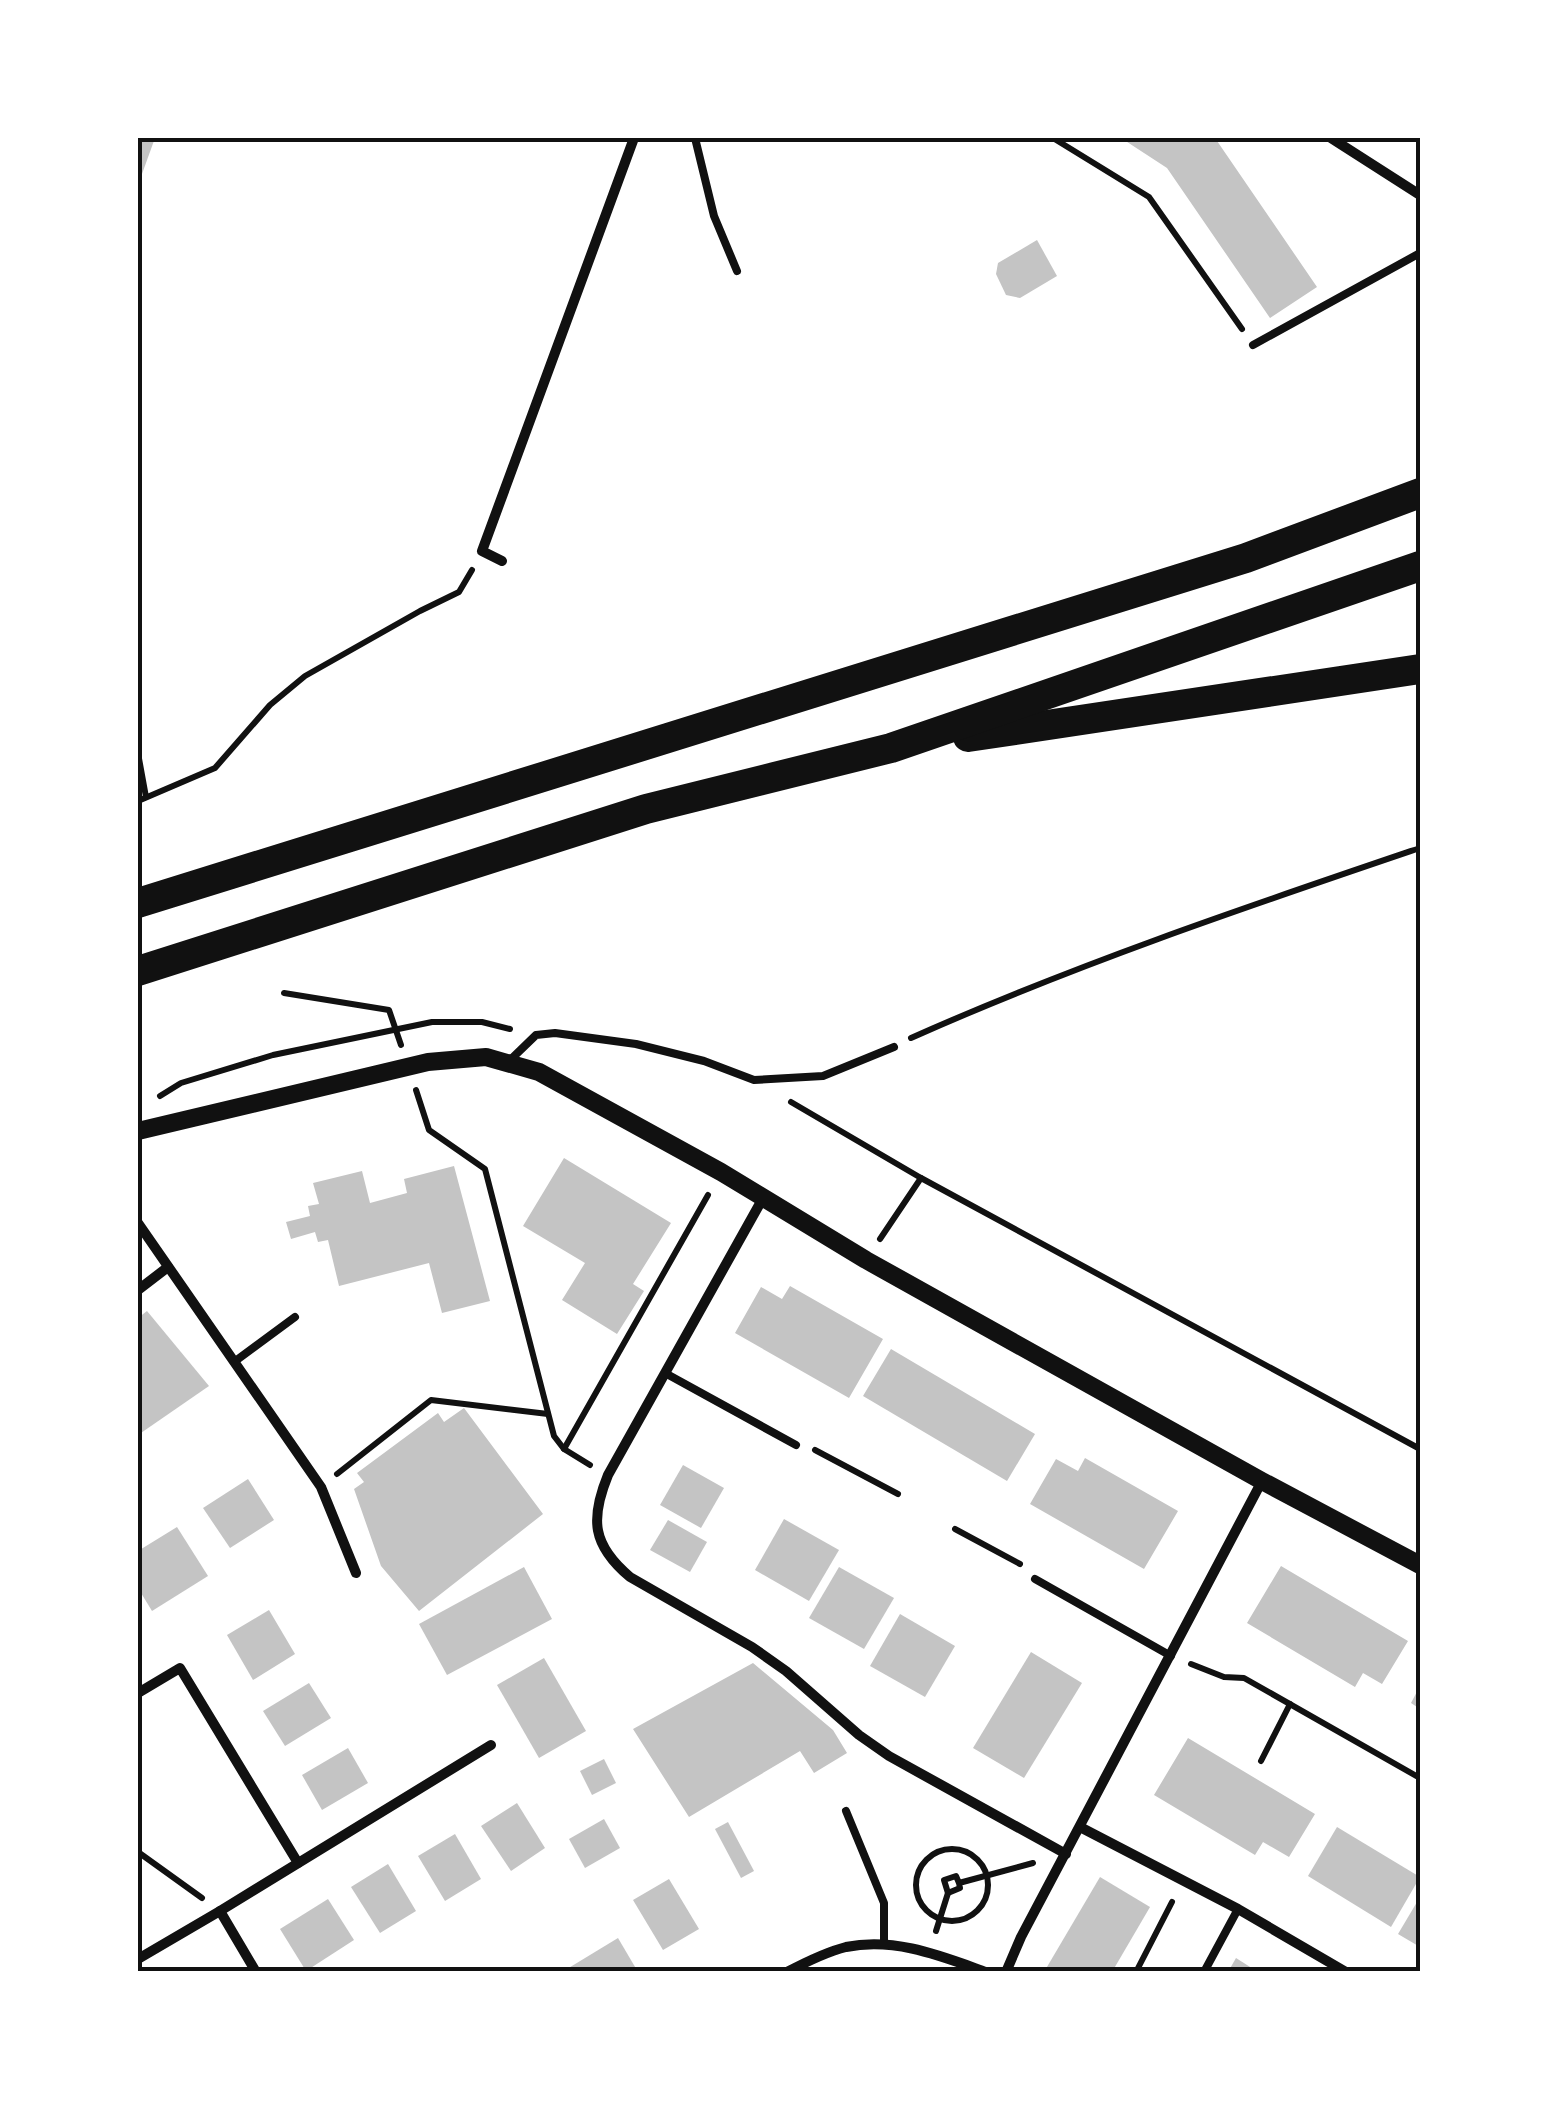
<svg xmlns="http://www.w3.org/2000/svg" width="1558" height="2109" viewBox="0 0 1558 2109" font-family="Raleway,sans-serif">
  <style>
    .building { fill: #c4c4c4 }
    .lines { fill: none; stroke-linecap: round; stroke-linejoin: round }
    .path { stroke: #111; stroke-width: 6 }
    .service { stroke: #111; stroke-width: 8 }
    .minor { stroke: #111; stroke-width: 10 }
    .tertiary { stroke: #111; stroke-width: 18 }
    .motorway { stroke: #111; stroke-width: 30 }
    .neatline { fill: none; stroke: #111; stroke-width: 4 }
  </style>
  <rect width="100%" height="100%" fill="#fff"/>
  <g class="building">
    <polygon points="138,138 155,138 138,185"/>
    <polygon points="1121,138 1215,138 1317,287 1270,318 1167,168"/>
    <polygon points="1037,240 1057,276 1020,298 1006,295 996,274 998,263"/>
    <polygon points="564,1158 671,1223 633,1284 644,1291 617,1334 562,1300 585,1263 523,1226"/>
    <polygon points="454,1166 490,1301 442,1313 429,1263 339,1286 328,1240 318,1242 315,1232 291,1239 286,1222 310,1216 308,1206 319,1204 313,1183 362,1171 370,1203 407,1193 404,1179"/>
    <polygon points="790,1286 883,1339 849,1398 735,1333 761,1287 782,1299"/>
    <polygon points="147,1311 209,1386 138,1435 138,1318"/>
    <polygon points="891,1349 1035,1434 1007,1481 863,1396"/>
    <polygon points="464,1408 543,1514 419,1611 381,1566 354,1489 364,1482 357,1473 438,1413 444,1422"/>
    <polygon points="1085,1458 1178,1511 1144,1569 1030,1504 1056,1459 1078,1471"/>
    <polygon points="683,1465 724,1488 701,1528 660,1505"/>
    <polygon points="248,1479 274,1520 230,1548 203,1508"/>
    <polygon points="784,1519 839,1550 809,1601 755,1570"/>
    <polygon points="668,1520 707,1542 690,1572 650,1550"/>
    <polygon points="177,1527 208,1576 152,1611 138,1588 138,1551"/>
    <polygon points="1281,1566 1408,1641 1382,1684 1363,1673 1355,1687 1247,1623"/>
    <polygon points="524,1567 552,1619 447,1675 419,1624"/>
    <polygon points="839,1567 894,1598 864,1649 809,1618"/>
    <polygon points="269,1610 295,1654 253,1680 227,1635"/>
    <polygon points="900,1614 955,1646 925,1697 870,1666"/>
    <polygon points="1031,1652 1082,1683 1024,1778 973,1748"/>
    <polygon points="544,1658 586,1731 539,1758 497,1685"/>
    <polygon points="753,1663 833,1730 847,1753 814,1773 800,1751 689,1817 633,1729"/>
    <polygon points="309,1683 331,1718 285,1746 263,1711"/>
    <polygon points="1420,1686 1420,1709 1411,1703"/>
    <polygon points="1188,1738 1315,1814 1289,1857 1263,1842 1255,1855 1154,1795"/>
    <polygon points="348,1748 368,1783 322,1810 302,1775"/>
    <polygon points="604,1759 616,1783 592,1795 580,1771"/>
    <polygon points="517,1803 545,1848 511,1871 481,1826"/>
    <polygon points="604,1819 620,1848 585,1868 569,1839"/>
    <polygon points="728,1822 754,1871 741,1878 715,1829"/>
    <polygon points="1337,1827 1420,1877 1391,1927 1308,1876"/>
    <polygon points="455,1834 481,1879 445,1901 418,1856"/>
    <polygon points="388,1864 416,1911 380,1933 351,1887"/>
    <polygon points="1100,1877 1150,1907 1112,1972 1044,1972"/>
    <polygon points="669,1879 699,1929 663,1950 633,1900"/>
    <polygon points="1420,1897 1420,1947 1398,1934"/>
    <polygon points="328,1899 354,1940 306,1971 280,1929"/>
    <polygon points="618,1938 638,1972 562,1972"/>
    <polygon points="1236,1958 1258,1972 1228,1972"/>
  </g>
  <g class="lines">
    <g class="path">
      <polyline points="1053,138 1149,197 1242,329"/>
      <polyline points="138,753 146,797"/>
      <polyline points="138,801 215,768 270,705 305,676 420,611 459,592 472,570"/>
      <polyline points="284,993 389,1010 401,1045"/>
      <path d="M911,1038C1077,964 1249,906 1420,848"/>
      <polyline points="416,1090 429,1130 485,1169 554,1436 564,1449 590,1465"/>
      <polyline points="160,1096 181,1083 273,1055 432,1022 482,1022 510,1029"/>
      <polyline points="791,1102 921,1178 1420,1449"/>
      <polyline points="880,1239 921,1178"/>
      <polyline points="564,1449 708,1195"/>
      <polyline points="815,1450 898,1494"/>
      <polyline points="337,1474 431,1400 548,1414"/>
      <polyline points="955,1529 1020,1564"/>
      <polyline points="1191,1664 1224,1677 1244,1678 1420,1778"/>
      <polyline points="1261,1761 1290,1704"/>
      <circle cx="952" cy="1885" r="36"/>
      <polyline points="138,1852 202,1898"/>
      <polyline points="959,1883 956,1876 944,1880 948,1893 960,1888 959,1883 1033,1863"/>
      <polyline points="936,1931 948,1893"/>
      <polyline points="1136,1972 1172,1902"/>
    </g>
    <g class="service">
      <polyline points="695,138 714,216 737,271"/>
      <polyline points="1253,345 1420,253"/>
      <polyline points="508,1062 536,1035 555,1033 636,1044 704,1061 754,1080 823,1076 894,1047"/>
      <polyline points="234,1362 295,1317"/>
      <polyline points="665,1373 796,1445"/>
      <polyline points="1035,1579 1171,1656"/>
      <polyline points="846,1811 884,1903 884,1944"/>
      <polyline points="1204,1972 1238,1909"/>
    </g>
    <g class="minor">
      <polyline points="1331,138 1420,195"/>
      <polyline points="502,561 482,551 634,138"/>
      <path d="M763,1198L608,1475C590,1519 592,1545 630,1577L752,1647L786,1671L859,1735L889,1756L1066,1854"/>
      <polyline points="138,1223 321,1487 356,1573"/>
      <polyline points="138,1290 168,1267"/>
      <polyline points="138,1693 180,1668 298,1863"/>
      <polyline points="1080,1827 1238,1909 1346,1972"/>
      <polyline points="220,1911 256,1972"/>
      <polyline points="138,1959 220,1911 491,1745"/>
      <path d="M787,1972C806,1962 826,1952 846,1947C895,1937 941,1956 986,1972"/>
      <polyline points="1006,1972 1021,1937 1262,1481"/>
    </g>
    <polyline class="tertiary" points="138,1131 428,1062 486,1057 539,1072 721,1172 866,1260 1262,1481 1420,1565"/>
    <g class="motorway">
      <polyline points="968,737 1420,669"/>
      <polyline points="138,903 1246,558 1420,493"/>
      <polyline points="138,971 646,809 891,748 1420,566"/>
    </g>
  </g>
  <rect width="1558" height="2109" fill="none" stroke="#ffffff" stroke-width="280"/>
  <rect x="140" y="140" width="1278" height="1829" class="neatline"/>
</svg>
